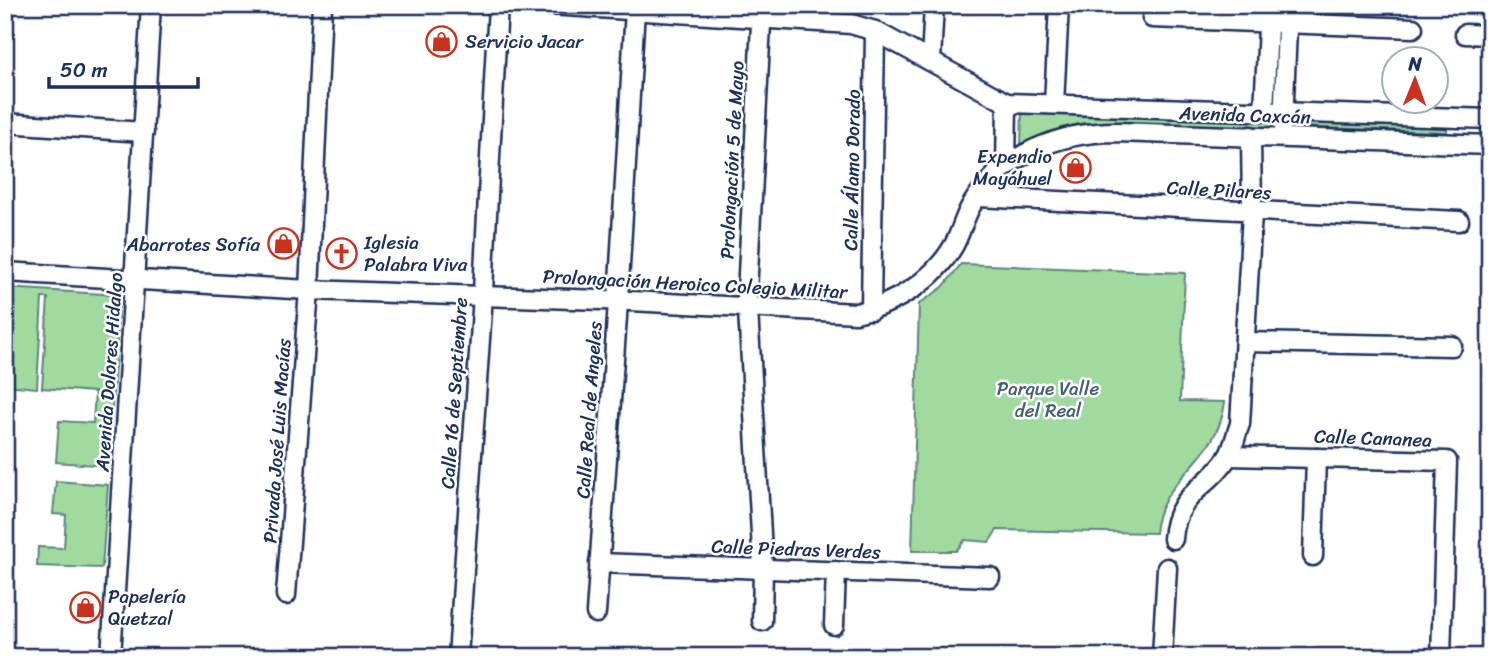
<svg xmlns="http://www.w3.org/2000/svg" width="1495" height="662" viewBox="0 0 1495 662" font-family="Sriracha,sans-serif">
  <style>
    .green { fill: #a1da9e; stroke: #5e847e; stroke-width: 2 }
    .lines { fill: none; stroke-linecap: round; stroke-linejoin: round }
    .street-casing { stroke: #1b2f5e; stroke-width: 23 }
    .street { stroke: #fff; stroke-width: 18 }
    .labels { text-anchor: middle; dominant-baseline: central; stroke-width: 5; stroke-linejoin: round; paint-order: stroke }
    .poi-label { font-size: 19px; fill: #1b2f5e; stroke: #fff; text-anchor: start }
    .street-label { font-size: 19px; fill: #1b2f5e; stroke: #fff }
    .park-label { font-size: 19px; fill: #436271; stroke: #fff }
  </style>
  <rect width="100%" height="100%" fill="#fff"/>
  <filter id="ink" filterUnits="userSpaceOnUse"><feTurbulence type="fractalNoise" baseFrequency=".0143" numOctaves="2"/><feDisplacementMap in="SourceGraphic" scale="14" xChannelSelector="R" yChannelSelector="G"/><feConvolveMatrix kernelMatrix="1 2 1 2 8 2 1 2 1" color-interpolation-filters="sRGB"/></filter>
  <g filter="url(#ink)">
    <g class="green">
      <polygon points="1022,112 1272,120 1272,128 1084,123 1061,128 1021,145"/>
      <polygon points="1297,121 1447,124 1447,132 1297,127"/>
      <path d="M961,264L1185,273L1180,401L1225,402C1217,465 1160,475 1155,533L997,530L989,542L965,540L956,551H912L919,304L943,287Z"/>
      <polygon points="5,288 120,295 108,466 56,462 59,421 93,423 95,392 42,388 48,298 42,298 37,388 5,385"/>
      <polygon points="56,481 108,485 102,568 37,566 38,547 64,548 66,515 53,514"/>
    </g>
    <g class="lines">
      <defs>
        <g id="street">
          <polyline points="549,5 851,24 875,31 1007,103 1490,119"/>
          <polyline points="762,5 747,293 763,568 762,621"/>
          <polyline points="1152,18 1413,28"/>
          <polyline points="1465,34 1490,35"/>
          <polyline points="931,60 934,5"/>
          <polyline points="1054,104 1059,5"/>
          <polyline points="1264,111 1269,5"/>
          <polyline points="5,123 144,132"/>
          <polyline points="1283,123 1288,5"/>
          <polyline points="1006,166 1007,103"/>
          <polyline points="978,197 1459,221"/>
          <path d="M5,272L309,290L630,301L856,313C895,305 934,280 954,245C961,232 964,218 971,206C1002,154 1059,132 1117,132L1490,145"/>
          <polyline points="871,310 875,31"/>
          <polyline points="1246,342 1452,346"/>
          <polyline points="1229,456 1447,461 1441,657"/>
          <path d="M1173,539C1176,492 1209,489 1229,455C1234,446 1236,434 1240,424L1252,213L1251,136"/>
          <polyline points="1313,556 1316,458"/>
          <polyline points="599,563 990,577"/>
          <polyline points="286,595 309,290 322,5"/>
          <polyline points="596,613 617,317 635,9"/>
          <polyline points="834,625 836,571"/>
          <polyline points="111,657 151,5"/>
          <polyline points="458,657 482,310 498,5"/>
          <polyline points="1162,657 1167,568"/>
        </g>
      </defs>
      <use href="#street" class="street-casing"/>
      <use href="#street" class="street"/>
    </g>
  </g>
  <defs>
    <symbol id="shop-ring" viewBox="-11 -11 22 22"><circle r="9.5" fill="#fff" stroke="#c8321e" stroke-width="1.5"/><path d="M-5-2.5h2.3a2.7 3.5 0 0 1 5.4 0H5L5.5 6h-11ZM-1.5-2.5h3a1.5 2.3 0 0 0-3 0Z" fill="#c8321e"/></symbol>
    <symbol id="church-ring" viewBox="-11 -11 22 22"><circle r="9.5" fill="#fff" stroke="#c8321e" stroke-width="1.5"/><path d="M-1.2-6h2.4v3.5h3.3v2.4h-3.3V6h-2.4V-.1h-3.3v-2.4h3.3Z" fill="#c8321e"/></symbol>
  </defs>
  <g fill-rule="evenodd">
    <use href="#shop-ring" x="424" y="24" width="35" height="35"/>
    <use href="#shop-ring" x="1058" y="150" width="35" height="35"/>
    <use href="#shop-ring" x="266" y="226" width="35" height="35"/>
    <use href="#church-ring" x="324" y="236" width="35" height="35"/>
    <use href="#shop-ring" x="68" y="590" width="35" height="35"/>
  </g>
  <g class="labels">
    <g class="poi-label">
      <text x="465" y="41">Servicio Jacar</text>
      <text x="1052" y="156" text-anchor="end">Expendio<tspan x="1052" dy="22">Mayáhuel</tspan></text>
      <text x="364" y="242">Iglesia<tspan x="364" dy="22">Palabra Viva</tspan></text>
      <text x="260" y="244" text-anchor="end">Abarrotes Sofía</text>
      <text x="108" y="596">Papelería<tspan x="108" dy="22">Quetzal</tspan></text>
    </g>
    <g class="street-label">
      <text transform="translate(1245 115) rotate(2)">Avenida Caxcán</text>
      <text transform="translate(732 160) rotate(-87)">Prolongación 5 de Mayo</text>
      <text transform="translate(852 170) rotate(-89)">Calle Álamo Dorado</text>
      <text transform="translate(1219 190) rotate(3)">Calle Pilares</text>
      <text transform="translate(695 284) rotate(3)">Prolongación Heroico Colegio Militar</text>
      <text transform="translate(109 372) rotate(-86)">Avenida Dolores Hidalgo</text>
      <text transform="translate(454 393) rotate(-86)">Calle 16 de Septiembre</text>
      <text transform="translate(589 410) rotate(-86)">Calle Real de Angeles</text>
      <text transform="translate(1373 438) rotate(2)">Calle Cananea</text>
      <text transform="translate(277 441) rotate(-86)">Privada José Luis Macías</text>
      <text transform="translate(796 549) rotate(2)">Calle Piedras Verdes</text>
    </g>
    <g class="park-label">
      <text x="1048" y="388">Parque Valle<tspan x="1048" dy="22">del Real</tspan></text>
    </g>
  </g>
  <rect width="1495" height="662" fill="none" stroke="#fff" stroke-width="28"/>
  <rect x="14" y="14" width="1467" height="634" fill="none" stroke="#1b2f5e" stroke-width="2.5" filter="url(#ink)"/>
  <g transform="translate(1415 80) rotate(1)"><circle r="33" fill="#ffffff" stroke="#a4acbf" stroke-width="2"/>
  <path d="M0-5L12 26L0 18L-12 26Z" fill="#c8321e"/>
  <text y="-10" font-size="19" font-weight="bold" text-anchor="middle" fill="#1b2f5e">N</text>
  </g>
  <path d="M49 77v10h149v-10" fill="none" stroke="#1b2f5e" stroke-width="3.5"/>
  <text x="60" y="77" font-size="21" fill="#1b2f5e" stroke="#ffffff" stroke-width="5" paint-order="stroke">50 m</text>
</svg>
